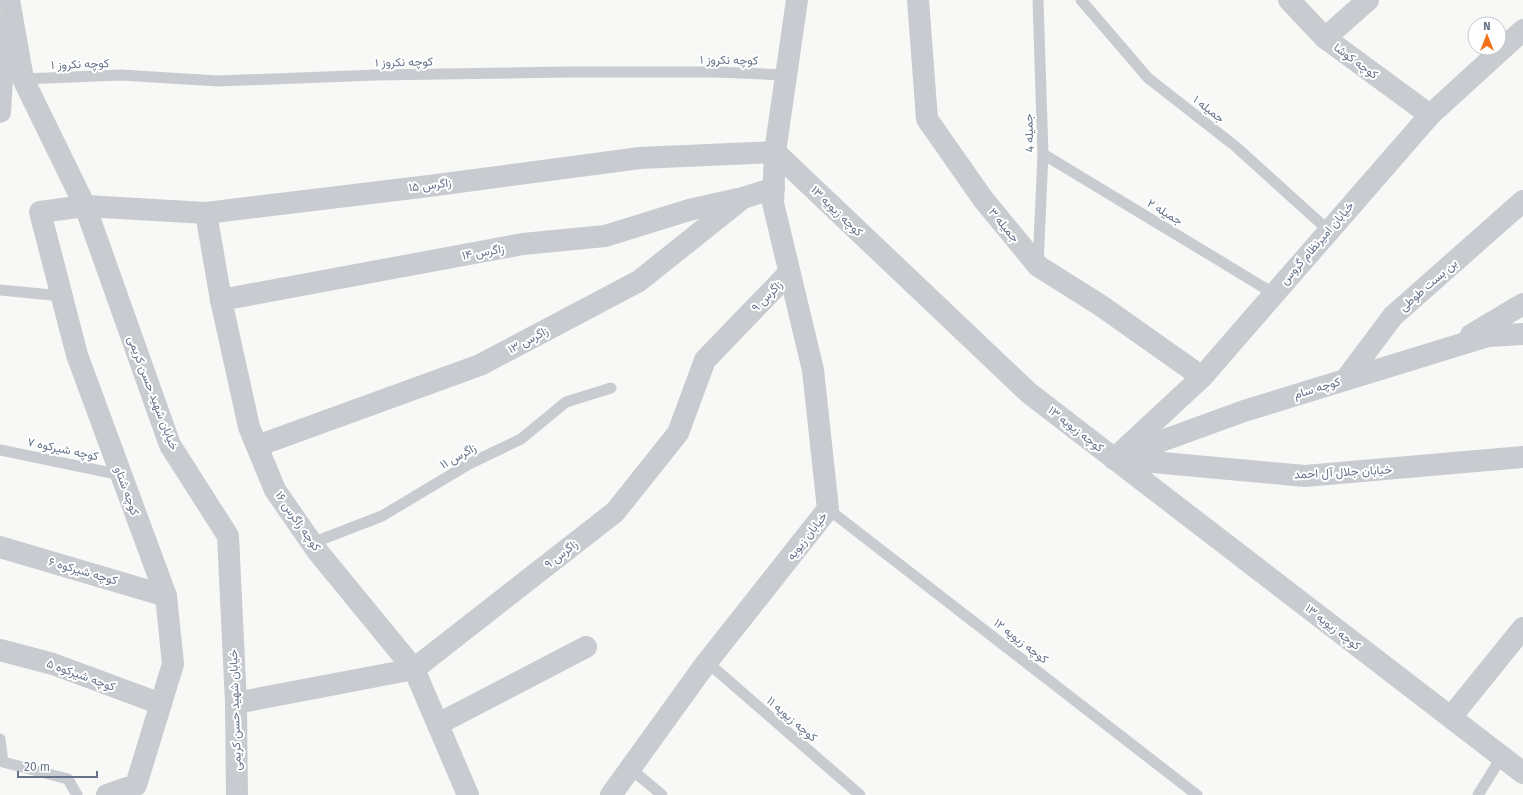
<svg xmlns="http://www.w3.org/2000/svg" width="1523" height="795" viewBox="0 0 1523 795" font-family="'Fira Sans',Vazirmatn,sans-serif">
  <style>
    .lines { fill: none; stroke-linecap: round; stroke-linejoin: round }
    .lane { stroke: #c8cbd0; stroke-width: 11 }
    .street { stroke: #c8cbd0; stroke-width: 22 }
    .labels { text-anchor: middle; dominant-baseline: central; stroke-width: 4; stroke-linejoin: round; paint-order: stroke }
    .street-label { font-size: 12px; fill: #65738a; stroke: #fff }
  </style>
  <rect width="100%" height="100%" fill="#f8f9f6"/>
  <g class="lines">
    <g class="lane">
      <polyline points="1038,0 1043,154 1038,265"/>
      <polyline points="1081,0 1148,78 1235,146 1328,230"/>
      <polyline points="23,79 121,75 218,81 376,75 567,72 716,72 786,75"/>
      <polyline points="1043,154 1273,293"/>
      <polyline points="0,290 62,296"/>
      <polyline points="0,450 121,475"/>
      <polyline points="828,509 1197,795"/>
      <polyline points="312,543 382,516 469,464 521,439 566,402 611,388"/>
      <polyline points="707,662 860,795"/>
      <polyline points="0,739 3,762 68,779 77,795"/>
      <polyline points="631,769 662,795"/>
      <polyline points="1478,795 1502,756"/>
    </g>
    <g class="street">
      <polyline points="9,0 23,79 85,206 170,445 228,536 236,703 237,795"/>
      <polyline points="797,0 775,152 1029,393 1523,773"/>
      <polyline points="918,0 927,119 983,199 1038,266 1100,305 1202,377"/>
      <polyline points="1289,0 1325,38 1430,115"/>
      <polyline points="1325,38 1368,0"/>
      <polyline points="0,112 5,25"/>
      <polyline points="206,213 221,300 249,427 275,490 318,552 414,669 468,795"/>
      <polyline points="221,300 523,244 605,236 689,210 738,199"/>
      <polyline points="1471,335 1523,304"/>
      <polyline points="1345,380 1393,316 1523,201"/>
      <polyline points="257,446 480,365 639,281 743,198 774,188"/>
      <polyline points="1123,455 1244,411 1488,336 1523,334"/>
      <polyline points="1114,459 1202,377 1430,115 1523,30"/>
      <polyline points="1120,459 1305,476 1523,457"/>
      <polyline points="0,547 166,596"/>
      <polyline points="0,650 53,664 161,704"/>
      <polyline points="236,703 414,669 615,512 678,433 705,360 789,273"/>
      <polyline points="1451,717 1523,628"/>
      <polyline points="438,724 586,647"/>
      <polyline points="107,795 136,785 173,664 166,596 77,355 40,212 85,206 206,213 429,186 640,158 775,152 773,203 813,370 828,509 707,662 611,795"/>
    </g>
  </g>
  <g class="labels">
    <g class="street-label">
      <text transform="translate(729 60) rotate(1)">کوچه نکروز ۱</text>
      <text transform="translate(1356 61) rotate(36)">کوچه کوشا</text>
      <text transform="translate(404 62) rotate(-1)">کوچه نکروز ۱</text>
      <text transform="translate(80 64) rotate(-2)">کوچه نکروز ۱</text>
      <text transform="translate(1209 109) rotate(38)">جمیله ۱</text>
      <text transform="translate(1029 133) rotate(-92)">جمیله 4</text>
      <text transform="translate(430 185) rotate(-7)">زاگرس ۱۵</text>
      <text transform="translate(837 211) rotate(44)">کوچه زیویه ۱۳</text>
      <text transform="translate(1165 212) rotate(31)">جمیله ۲</text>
      <text transform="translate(1004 225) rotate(50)">جمیله ۳</text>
      <text transform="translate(1317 243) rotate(-49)">خیابان امیرنظام گروس</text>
      <text transform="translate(483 252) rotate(-10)">زاگرس ۱۴</text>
      <text transform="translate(1428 285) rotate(-41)">بن بست طوطی</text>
      <text transform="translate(767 296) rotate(-46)">زاگرس ۹</text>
      <text transform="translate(528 340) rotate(-28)">زاگرس ۱۳</text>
      <text transform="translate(1317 388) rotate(-17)">کوچه سام</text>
      <text transform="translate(153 393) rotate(69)">خیابان شهید حسن کریمی</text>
      <text transform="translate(1076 429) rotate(38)">کوچه زیویه ۱۳</text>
      <text transform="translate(63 449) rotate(12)">کوچه شیرکوه ۷</text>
      <text transform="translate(458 456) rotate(-29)">زاگرس ۱۱</text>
      <text transform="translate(1343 472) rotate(-3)">خیابان جلال آل احمد</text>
      <text transform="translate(127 491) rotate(70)">کوچه شتاو</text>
      <text transform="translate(298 521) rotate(55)">کوچه زاگرس ۱۶</text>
      <text transform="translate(807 536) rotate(-52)">خیابان زیویه</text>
      <text transform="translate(561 554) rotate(-38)">زاگرس ۹</text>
      <text transform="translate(83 571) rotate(16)">کوچه شیرکوه ۶</text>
      <text transform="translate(1333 627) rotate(38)">کوچه زیویه ۱۳</text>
      <text transform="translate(1021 641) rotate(38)">کوچه زیویه ۱۲</text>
      <text transform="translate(81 675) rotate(20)">کوچه شیرکوه ۵</text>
      <text transform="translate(235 710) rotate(-92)">خیابان شهید حسن کریمی</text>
      <text transform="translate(792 719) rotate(41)">کوچه زیویه ۱۱</text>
    </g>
  </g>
  <g transform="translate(1487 36)"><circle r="19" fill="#ffffff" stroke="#c1c7d0"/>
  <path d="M0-3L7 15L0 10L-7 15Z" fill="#f2721c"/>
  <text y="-6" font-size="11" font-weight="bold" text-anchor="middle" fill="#65738a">N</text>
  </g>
  <path d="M18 771v6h79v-6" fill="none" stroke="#65738a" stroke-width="2"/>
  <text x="24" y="771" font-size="12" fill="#65738a" stroke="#ffffff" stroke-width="3" paint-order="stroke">20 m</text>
</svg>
